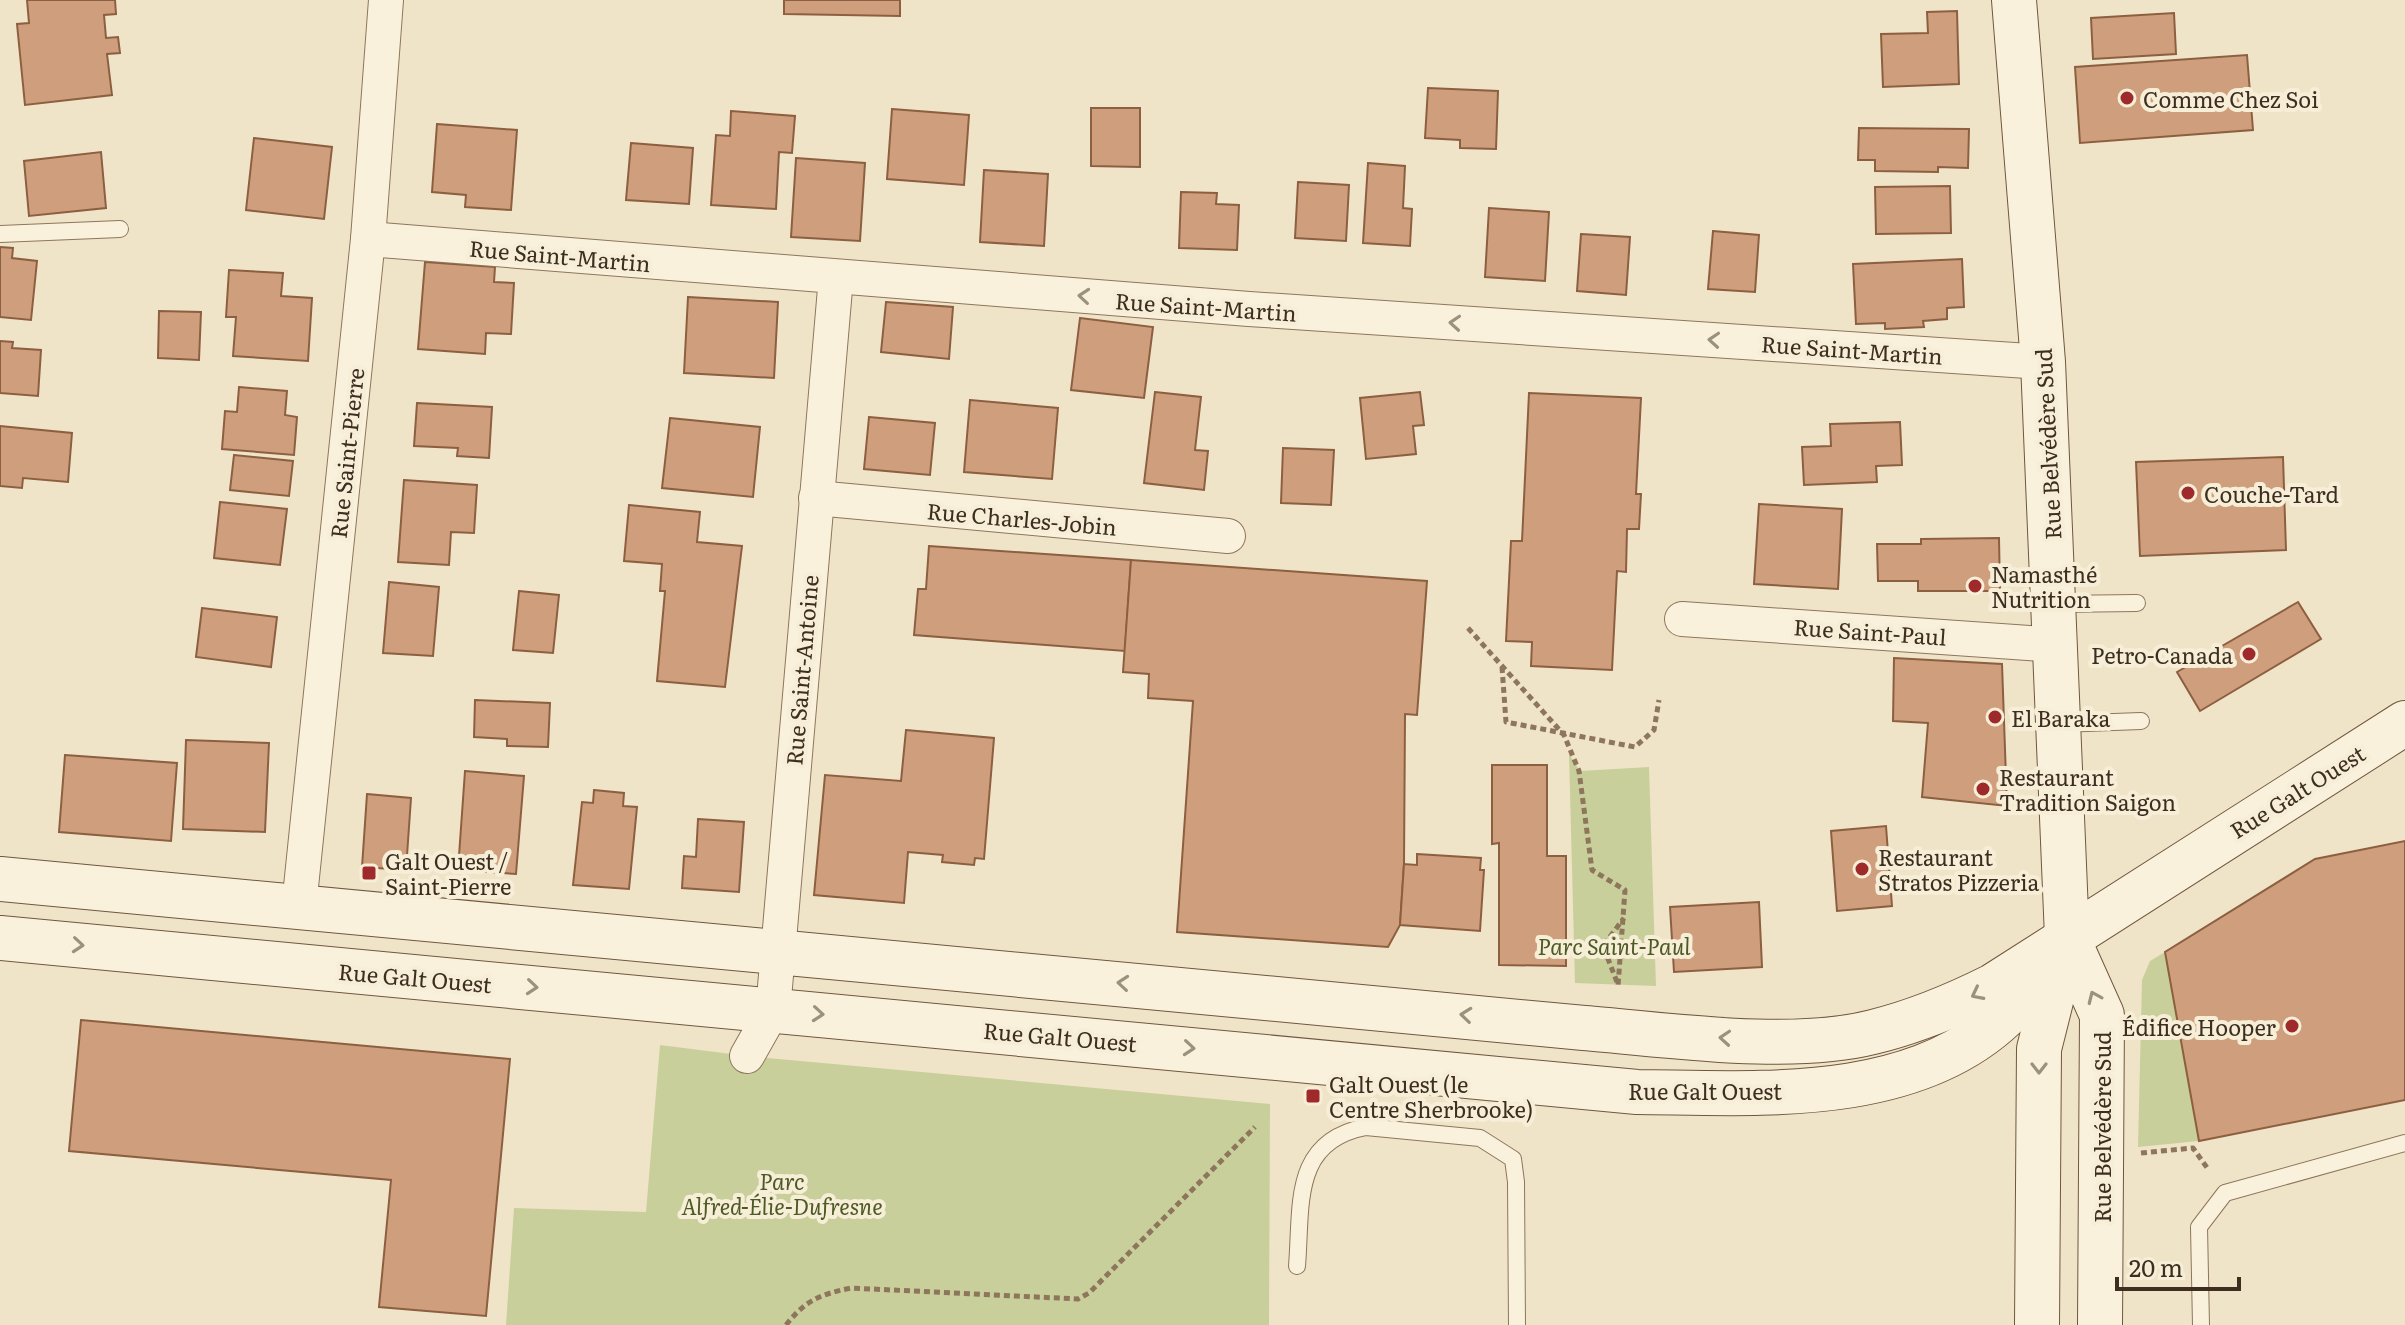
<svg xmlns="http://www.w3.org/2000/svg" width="2405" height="1325" viewBox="0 0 2405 1325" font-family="Literata,serif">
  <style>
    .green { fill: #c9cf9b }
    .building { fill: #cf9f7d; stroke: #8d5f41; stroke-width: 2 }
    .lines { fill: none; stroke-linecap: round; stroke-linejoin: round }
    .lane-casing { stroke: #8d765c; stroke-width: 18 }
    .street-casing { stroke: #8d765c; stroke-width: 36 }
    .secondary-casing { stroke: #6f573f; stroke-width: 46 }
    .path { stroke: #8d765c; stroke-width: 5; stroke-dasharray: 6 4; stroke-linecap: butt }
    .lane { stroke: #faf1dc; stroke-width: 16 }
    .street { stroke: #faf1dc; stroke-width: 34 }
    .secondary { stroke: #faf1dc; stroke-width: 44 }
    .oneway { stroke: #9c907e }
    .poi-dot { fill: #9e2a2b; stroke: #f7eed8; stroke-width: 3 }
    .labels { text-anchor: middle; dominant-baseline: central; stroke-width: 8; stroke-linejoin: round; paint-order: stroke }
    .poi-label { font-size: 22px; fill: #3d2e20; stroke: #f7eed8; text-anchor: start }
    .street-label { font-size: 22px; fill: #3d2e20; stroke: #f7eed8 }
    .park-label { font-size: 22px; font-style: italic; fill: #4d5a26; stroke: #f7eed8 }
  </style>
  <rect width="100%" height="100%" fill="#f0e4c8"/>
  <g class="green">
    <polygon points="1569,754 1580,771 1649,767 1656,986 1575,983"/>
    <polygon points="2165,952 2199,1141 2138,1147 2142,980 2150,961"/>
    <polygon points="660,1045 747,1056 1270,1104 1269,1325 506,1325 514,1208 646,1212"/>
  </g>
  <g class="building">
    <polygon points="27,0 115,0 116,14 104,15 106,38 118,37 120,53 107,54 112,95 25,105 17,24 29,23"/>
    <polygon points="784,0 900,0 900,16 784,14"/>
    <polygon points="1957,11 1959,84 1883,87 1881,34 1928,33 1927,12"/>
    <polygon points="2174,13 2176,54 2093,59 2091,18"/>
    <polygon points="2247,55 2253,130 2080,143 2075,67"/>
    <polygon points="1428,88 1498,91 1496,149 1460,148 1460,140 1425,138"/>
    <polygon points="1091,108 1140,108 1140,167 1091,166"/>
    <polygon points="892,109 969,115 964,185 887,179"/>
    <polygon points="731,111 795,116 792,153 779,152 776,209 711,205 716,135 730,136"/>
    <polygon points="437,124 517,130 511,210 465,207 466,195 432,192"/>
    <polygon points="1859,128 1969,129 1968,168 1938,167 1938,172 1875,171 1875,160 1858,160"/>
    <polygon points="254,138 332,147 324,219 246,210"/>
    <polygon points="631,143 693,148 689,204 626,200"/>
    <polygon points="101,152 106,208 29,216 24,161"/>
    <polygon points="796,158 865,163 860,241 791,237"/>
    <polygon points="1368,163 1405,166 1403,208 1412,209 1410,246 1363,243"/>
    <polygon points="984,170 1048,174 1044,246 980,242"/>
    <polygon points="1298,182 1349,185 1346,241 1295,238"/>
    <polygon points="1950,186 1951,233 1876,234 1875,187"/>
    <polygon points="1181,192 1217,193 1216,204 1239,205 1237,250 1179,248"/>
    <polygon points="1489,208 1549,212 1545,281 1485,277"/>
    <polygon points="1713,231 1759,235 1755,292 1708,289"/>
    <polygon points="1581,234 1630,237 1626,295 1577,291"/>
    <polygon points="0,247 13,248 12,258 37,261 31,320 0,317"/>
    <polygon points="1962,259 1964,307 1947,308 1947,319 1923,321 1924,327 1885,329 1885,323 1856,324 1853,264"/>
    <polygon points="425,262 495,267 494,282 514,283 511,334 486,333 485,354 418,349"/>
    <polygon points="229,270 283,273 281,296 312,298 308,361 233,356 236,317 226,317"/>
    <polygon points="688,297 778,302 774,378 684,373"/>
    <polygon points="886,302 953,307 949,359 881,352"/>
    <polygon points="159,311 201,312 199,360 158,358"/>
    <polygon points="1080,318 1153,327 1144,398 1071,390"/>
    <polygon points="0,341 13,342 12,348 41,350 38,396 0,393"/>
    <polygon points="239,387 287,391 285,415 297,417 294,455 222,449 225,411 237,412"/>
    <polygon points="1155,392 1201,397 1195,450 1208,451 1204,490 1144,483"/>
    <polygon points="1420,392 1424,425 1413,426 1416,454 1366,459 1360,398"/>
    <polygon points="1529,393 1641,398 1636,494 1641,494 1639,529 1627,529 1626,572 1617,571 1612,670 1531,666 1532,642 1506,641 1511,541 1522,541"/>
    <polygon points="970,400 1058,408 1052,479 964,472"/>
    <polygon points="417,403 492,407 489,458 457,456 458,448 414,446"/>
    <polygon points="869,417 935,423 930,475 864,469"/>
    <polygon points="670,418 760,427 753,497 662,488"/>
    <polygon points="1900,422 1902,465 1876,466 1877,482 1804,485 1802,447 1831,446 1830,424"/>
    <polygon points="0,426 72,433 68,482 23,478 22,488 0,486"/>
    <polygon points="1283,448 1334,450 1331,505 1281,503"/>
    <polygon points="234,455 293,461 289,496 230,490"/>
    <polygon points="2283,457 2286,550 2140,556 2136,462"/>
    <polygon points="404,480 477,485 474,533 451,532 449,565 398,562"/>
    <polygon points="220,502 287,509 280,565 214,558"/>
    <polygon points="1759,504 1842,509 1838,589 1754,584"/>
    <polygon points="629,505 700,512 697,542 742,546 725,687 657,681 665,591 660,591 662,564 624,561"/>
    <polygon points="1999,538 2000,591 1918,591 1918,581 1878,581 1877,544 1921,544 1921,539"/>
    <polygon points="929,546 1131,560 1125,651 914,635 918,589 926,589"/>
    <polygon points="1131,560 1427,581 1417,715 1405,714 1404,864 1400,925 1388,947 1177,932 1193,701 1148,698 1149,674 1123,672"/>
    <polygon points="389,582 439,587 433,656 383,653"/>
    <polygon points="519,591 559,595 553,653 513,650"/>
    <polygon points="2298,602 2321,639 2200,711 2177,672"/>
    <polygon points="202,608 277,617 271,667 196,657"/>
    <polygon points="1894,658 2002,664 2007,806 1922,797 1928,723 1893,721"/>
    <polygon points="475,700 550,703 548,747 507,746 507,739 474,737"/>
    <polygon points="906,730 994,738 984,859 975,858 974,865 942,862 943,855 908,852 904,903 814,895 825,775 901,781"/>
    <polygon points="186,740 269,743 265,832 183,829"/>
    <polygon points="65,755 177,763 171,841 59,832"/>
    <polygon points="1492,765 1547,765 1547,856 1566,856 1566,966 1499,965 1499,843 1492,844"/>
    <polygon points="465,771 524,776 516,874 458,870"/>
    <polygon points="594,790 624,793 623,806 637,807 629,889 573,885 582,802 593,803"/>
    <polygon points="367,794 411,798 406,870 362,867"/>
    <polygon points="698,819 744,822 739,892 682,888 684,856 696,857"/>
    <polygon points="1886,826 1892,906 1837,911 1831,831"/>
    <polygon points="2405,841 2405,1100 2199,1141 2165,952 2315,859"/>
    <polygon points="1417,854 1481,858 1480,870 1484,870 1480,931 1400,925 1404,864 1417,865"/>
    <polygon points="1759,902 1762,967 1674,972 1670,907"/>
    <polygon points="81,1020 510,1059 486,1316 379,1307 391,1180 69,1151"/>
  </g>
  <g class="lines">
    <defs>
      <g id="lane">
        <polyline points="0,234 120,229"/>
        <polyline points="2056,604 2137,603"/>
        <polyline points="2060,724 2141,721"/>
        <path d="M1297,1266C1302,1206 1291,1141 1366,1127L1480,1138L1513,1159L1516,1182L1517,1325"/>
        <polyline points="2201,1325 2199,1227 2225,1193 2405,1143"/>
      </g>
      <g id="street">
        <polyline points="368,239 1249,309 2043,362"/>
        <polyline points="816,498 1228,536"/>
        <polyline points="1682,619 2058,645"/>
        <polyline points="299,906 368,239 386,0"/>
        <polyline points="747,1056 773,1010 836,277"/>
      </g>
      <g id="secondary">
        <polyline points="2014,0 2043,362 2067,937 2039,1049 2037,1325"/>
        <path d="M0,879L1584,1028C1670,1035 1790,1053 1873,1032C1914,1022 1955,1005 1993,986L2405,723"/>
        <polyline points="2067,937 2102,1015 2100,1325"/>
        <path d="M0,938L1637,1092C1756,1093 1911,1106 2005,1016C2019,1002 2031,983 2043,968"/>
      </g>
    </defs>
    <use href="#lane" class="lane-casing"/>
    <use href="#street" class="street-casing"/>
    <use href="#secondary" class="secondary-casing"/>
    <g class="path">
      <polyline points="1468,628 1564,735 1579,771 1592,870 1625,890 1618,986"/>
      <polyline points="1502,667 1506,722 1635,747 1654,730 1659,700"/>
      <polyline points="1617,982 1603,946 1624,918"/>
      <polyline points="2141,1153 2193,1148 2208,1169"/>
      <path d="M786,1325C807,1299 819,1295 851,1288L1078,1299L1089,1293L1255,1127"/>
    </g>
    <use href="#lane" class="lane"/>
    <use href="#street" class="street"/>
    <use href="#secondary" class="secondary"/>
  </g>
  <defs><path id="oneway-chevron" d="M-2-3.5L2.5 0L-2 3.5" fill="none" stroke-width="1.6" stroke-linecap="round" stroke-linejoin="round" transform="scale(2)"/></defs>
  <g class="oneway">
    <use href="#oneway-chevron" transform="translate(1084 296) rotate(-175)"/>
    <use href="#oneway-chevron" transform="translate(1455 323) rotate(-176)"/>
    <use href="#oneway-chevron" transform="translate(1714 340) rotate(-176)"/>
    <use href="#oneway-chevron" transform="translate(78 945) rotate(5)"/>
    <use href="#oneway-chevron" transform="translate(1123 983) rotate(-175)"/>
    <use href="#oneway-chevron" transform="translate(532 987) rotate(5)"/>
    <use href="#oneway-chevron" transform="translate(1977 994) rotate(153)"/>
    <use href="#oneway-chevron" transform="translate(2094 997) rotate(-114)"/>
    <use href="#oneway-chevron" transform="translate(818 1014) rotate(5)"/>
    <use href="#oneway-chevron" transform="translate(1466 1015) rotate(-174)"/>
    <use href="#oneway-chevron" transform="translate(1725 1038) rotate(-176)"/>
    <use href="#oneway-chevron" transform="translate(1189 1048) rotate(5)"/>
    <use href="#oneway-chevron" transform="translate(2039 1068) rotate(90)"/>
  </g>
  <g class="poi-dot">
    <circle cx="2127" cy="98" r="8"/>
    <circle cx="2188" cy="493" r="8"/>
    <circle cx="1975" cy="586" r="8"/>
    <circle cx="2249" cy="654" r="8"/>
    <circle cx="1995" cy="717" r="8"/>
    <circle cx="1983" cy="789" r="8"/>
    <circle cx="1862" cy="869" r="8"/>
    <rect x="361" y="865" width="16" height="16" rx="4"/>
    <circle cx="2292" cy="1026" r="8"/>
    <rect x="1305" y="1088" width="16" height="16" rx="4"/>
  </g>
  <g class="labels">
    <g class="poi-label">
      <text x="2143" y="98">Comme Chez Soi</text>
      <text x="2204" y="493">Couche-Tard</text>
      <text x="1991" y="573">Namasthé<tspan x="1991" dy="25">Nutrition</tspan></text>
      <text x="2233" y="654" text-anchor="end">Petro-Canada</text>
      <text x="2011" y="717">El Baraka</text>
      <text x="1999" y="776">Restaurant<tspan x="1999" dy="25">Tradition Saigon</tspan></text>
      <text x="1878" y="856">Restaurant<tspan x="1878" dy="25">Stratos Pizzeria</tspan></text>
      <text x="385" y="860">Galt Ouest /<tspan x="385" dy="25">Saint-Pierre</tspan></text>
      <text x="2276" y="1026" text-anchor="end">Édifice Hooper</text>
      <text x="1329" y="1083">Galt Ouest (le<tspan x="1329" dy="25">Centre Sherbrooke)</tspan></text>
    </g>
    <g class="street-label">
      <text transform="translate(560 255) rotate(5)">Rue Saint-Martin</text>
      <text transform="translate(1206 306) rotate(4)">Rue Saint-Martin</text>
      <text transform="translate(1852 349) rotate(4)">Rue Saint-Martin</text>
      <text transform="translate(2047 444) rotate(-93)">Rue Belvédère Sud</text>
      <text transform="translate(346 453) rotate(-84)">Rue Saint-Pierre</text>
      <text transform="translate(1022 518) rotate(5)">Rue Charles-Jobin</text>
      <text transform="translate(1870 631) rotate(4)">Rue Saint-Paul</text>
      <text transform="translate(801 670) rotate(-85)">Rue Saint-Antoine</text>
      <text transform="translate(2297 791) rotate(-32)">Rue Galt Ouest</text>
      <text transform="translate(415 977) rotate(5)">Rue Galt Ouest</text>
      <text transform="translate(1060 1036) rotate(5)">Rue Galt Ouest</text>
      <text x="1705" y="1090">Rue Galt Ouest</text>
      <text transform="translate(2101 1127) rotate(-90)">Rue Belvédère Sud</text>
    </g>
    <g class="park-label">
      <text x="1614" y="945">Parc Saint-Paul</text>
      <text x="782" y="1180">Parc<tspan x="782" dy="25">Alfred-Élie-Dufresne</tspan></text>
    </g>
  </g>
  <path d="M2117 1277v12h122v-12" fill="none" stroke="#3d2e20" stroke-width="4"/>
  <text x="2129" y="1277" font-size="24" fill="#3d2e20" stroke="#f7eed8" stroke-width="6" paint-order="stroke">20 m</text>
</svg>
